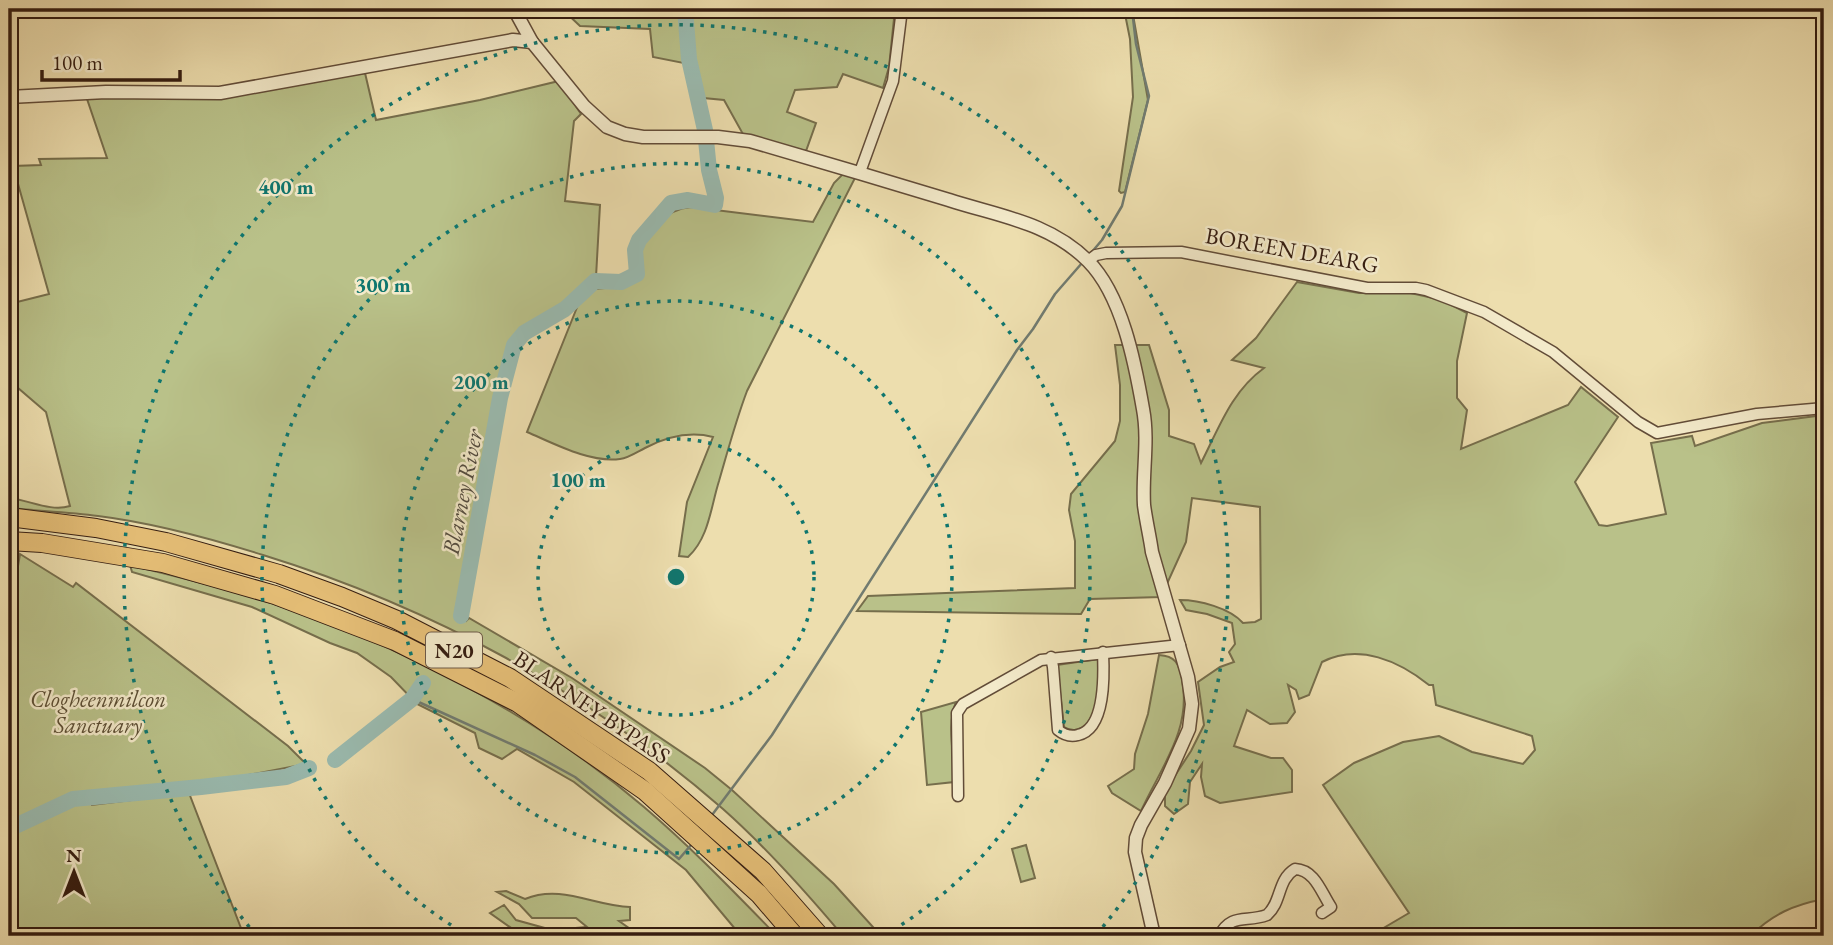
<svg xmlns="http://www.w3.org/2000/svg" width="1833" height="945" viewBox="0 0 1833 945" font-family="'EB Garamond',serif">
  <style>
    .green { fill: #b9c189; stroke: #766e4c; stroke-width: 2 }
    .lines { fill: none; stroke-linecap: round; stroke-linejoin: round }
    .stream { stroke: #717b70; stroke-width: 2.5 }
    .river { stroke: #9abbb0; stroke-width: 16 }
    .minor-casing { stroke: #624c38; stroke-width: 13 }
    .tertiary-casing { stroke: #624c38; stroke-width: 15 }
    .trunk-casing { stroke: #341c10; stroke-width: 20 }
    .minor { stroke: #f3eaca; stroke-width: 10 }
    .tertiary { stroke: #f3eaca; stroke-width: 12 }
    .trunk { stroke: #e6bf77; stroke-width: 18 }
    .ring { fill: none; stroke: #0f766e; stroke-width: 3.5; stroke-dasharray: 3.5 7 }
    .labels { text-anchor: middle; dominant-baseline: central; stroke-width: 5; stroke-linejoin: round; paint-order: stroke }
    .shield { fill: #f3eaca; stroke: #6d5a48; stroke-width: 2 }
    .shield-label { font-size: 21px; font-weight: bold; fill: #341c10 }
    .street-label { font-size: 23px; fill: #341c10; stroke: #f3eaca }
    .park-label { font-size: 23px; font-style: italic; fill: #5c4e34; stroke: #f3eaca }
    .water-label { font-size: 24px; font-style: italic; fill: #534c40; stroke: #f3eaca }
    .centre { fill: #0f766e; stroke: #f3eaca; stroke-width: 3.5 }
    .ring-label { font-size: 21px; text-anchor: middle; font-weight: bold; fill: #0f766e; stroke: #f3eaca; stroke-width: 5; stroke-linejoin: round; paint-order: stroke }
  </style>
  <rect width="100%" height="100%" fill="#eddeae"/>
  <filter id="stains"><feTurbulence type="fractalNoise" baseFrequency=".00286" numOctaves="4"/><feColorMatrix values="0 0 0 0 .2 0 0 0 0 .09 0 0 0 0 .02 0 0 0 .5 -.17"/></filter>
  <radialGradient id="worn" r=".72"><stop offset=".6" stop-color="#630" stop-opacity="0"/><stop offset="1" stop-color="#630" stop-opacity=".3"/></radialGradient>
  <g class="green">
    <polygon points="562,9 895,9 889,67 883,88 843,74 837,87 795,90 787,112 816,123 806,151 744,136 724,100 693,97 684,63 653,57 650,29 580,26"/>
    <polygon points="1124,9 1132,9 1148,100 1125,192 1121,193 1119,191 1133,97 1130,39"/>
    <path d="M365,73L376,120L480,100L559,81L581,114L574,121L565,201L600,205L596,277L585,290C603,287 631,290 642,274C641,269 639,263 640,257C640,233 667,209 691,207L813,222L834,183L844,173L856,176L747,391C736,420 728,450 719,481C711,506 709,538 688,557L679,556L687,502L713,437C690,431 666,437 645,448C637,452 629,458 620,459C590,463 555,444 527,432L584,290L565,309L524,333L514,345L497,415L461,616L456,615L466,621L469,618L572,678L705,768L732,790L834,884L873,927L865,936H843C806,892 767,848 723,809C590,693 431,607 263,555C209,538 155,523 98,516C69,512 39,511 9,508V498C29,500 50,512 70,506L46,412L18,388L9,392V304L49,294L13,166L41,165L39,159L107,158L85,93L174,94Z"/>
    <path d="M1297,282L1359,293L1406,292L1442,300L1467,313L1457,361V398L1467,410L1461,449L1568,405L1581,387L1618,417L1575,482L1599,525L1607,526L1666,514L1651,443L1692,436L1695,446L1762,423L1824,415V899C1793,905 1773,914 1750,936H1370L1409,913L1323,785L1354,763L1403,742L1439,736L1472,752L1523,764L1535,750L1532,736L1436,705L1433,685H1429C1399,661 1359,643 1322,662L1309,695L1299,699L1296,690L1288,685L1295,712L1287,723L1270,724L1247,710L1234,746L1271,758H1283L1292,770V792L1220,803L1205,796L1201,777L1202,764L1190,782L1188,804L1174,814L1165,806V791L1191,751L1204,725L1198,682L1220,667L1234,662L1229,652L1235,644L1232,623L1207,614L1186,610L1180,600C1199,600 1230,608 1243,623L1255,622L1261,619L1260,507L1192,498L1186,542L1161,597L1090,599L1081,614L857,611L868,596L1075,588V541L1069,510L1071,494L1115,441L1120,421V385L1115,345H1149L1169,410V436L1194,444L1201,463C1219,428 1231,392 1264,368L1232,360L1256,338Z"/>
    <polygon points="20,554 73,587 76,583 288,746 306,764 91,805 189,793 244,936 9,936 9,577 16,578"/>
    <path d="M130,565C183,578 237,591 289,609C415,652 542,720 644,807C691,847 734,892 777,936H741L686,870L574,782L517,749L502,759L479,748L475,733L417,704L391,677L357,653L330,643L252,607L132,572Z"/>
    <path d="M1159,655C1175,656 1179,663 1182,679C1192,730 1161,767 1141,811L1112,793L1108,786L1134,769L1135,754L1148,714Z"/>
    <path d="M1098,659L1101,663L1095,711L1086,726C1077,730 1073,732 1064,727L1057,665Z"/>
    <path d="M956,702C946,726 955,756 954,782L927,785L921,712Z"/>
    <polygon points="1026,845 1035,878 1021,882 1012,849"/>
    <path d="M506,891L525,899C561,884 595,906 630,907V920L619,921L636,933H648V936H627L607,930L614,936H516L514,930L490,913L504,905L516,920L552,930L587,927L576,918H532L519,904L497,892Z"/>
  </g>
  <g class="lines">
    <g class="stream">
      <polyline points="1091,253 1102,240 1122,206 1149,96 1136,44 1132,9"/>
      <polyline points="9,568 10,567"/>
      <polyline points="412,699 535,755 575,777 679,859 691,845"/>
      <polyline points="712,815 772,735 1017,350 1033,329 1055,294 1082,263"/>
    </g>
    <g class="river">
      <polyline points="461,616 500,398 514,345 524,333 565,309 595,281 621,282 637,274 635,250 639,240 671,203 688,200 715,205 716,198 709,170 705,130 689,59 685,9"/>
      <polyline points="335,760 412,699 423,683"/>
      <polyline points="9,829 73,799 201,787 286,777 309,768"/>
    </g>
    <defs>
      <g id="minor">
        <polyline points="860,172 893,81 902,9"/>
        <polyline points="1088,261 1096,255 1106,253 1181,252 1367,288 1416,288 1426,290 1484,312 1553,352 1638,422 1657,433 1757,414 1824,408"/>
        <path d="M1051,657L1053,667L1058,730C1064,735 1070,737 1078,735C1106,729 1104,674 1103,652"/>
        <polyline points="958,796 957,713 963,704 1041,660 1180,645"/>
        <path d="M1219,936C1232,912 1246,923 1267,915C1282,902 1277,880 1295,869C1315,870 1321,892 1331,907L1322,913"/>
      </g>
      <g id="tertiary">
        <path d="M514,9L532,42L584,106L607,127L625,134L643,137H718L750,141C816,160 883,180 949,200C998,216 1049,222 1088,261C1122,295 1135,363 1143,409C1149,441 1142,473 1144,505C1146,521 1150,537 1152,552L1188,677L1192,704L1189,729L1165,783L1141,825L1136,838L1135,852L1154,936"/>
        <polyline points="9,97 106,92 220,93 513,40 532,42"/>
      </g>
      <g id="trunk">
        <polyline points="9,517 96,528 166,542 279,574 342,597 397,620 510,678 649,771 763,871 820,936"/>
        <polyline points="9,541 42,543 163,563 275,595 395,641 518,703 645,791 759,894 795,936"/>
      </g>
    </defs>
    <use href="#minor" class="minor-casing"/>
    <use href="#tertiary" class="tertiary-casing"/>
    <use href="#trunk" class="trunk-casing"/>
    <use href="#minor" class="minor"/>
    <use href="#tertiary" class="tertiary"/>
    <use href="#trunk" class="trunk"/>
  </g>
  <g class="ring">
    <circle cx="676" cy="577" r="138"/>
    <circle cx="676" cy="577" r="276"/>
    <path d="M469 936A414 414 0 1 1 883 936"/>
    <path d="M256 935A552 552 0 1 1 1096 935"/>
  </g>
  <g class="labels">
    <rect class="shield" x="426" y="632.5" width="56" height="35" rx="5"/>
    <g class="shield-label">
      <text x="454" y="650">N20</text>
    </g>
    <g class="street-label">
      <text transform="translate(1292 250) rotate(10)">BOREEN DEARG</text>
      <text transform="translate(592 707) rotate(34)">BLARNEY BYPASS</text>
    </g>
    <g class="park-label">
      <text x="98" y="699">Clogheenmilcon<tspan x="98" dy="26">Sanctuary</tspan></text>
    </g>
    <g class="water-label">
      <text transform="translate(462 492) rotate(-79)">Blarney River</text>
    </g>
  </g>
  <circle cx="676" cy="577" r="10" class="centre"/>
  <g class="ring-label">
    <text x="286" y="194">400 m</text>
    <text x="383" y="292">300 m</text>
    <text x="481" y="389">200 m</text>
    <text x="578" y="487">100 m</text>
  </g>
  <rect width="1833" height="945" fill="none" stroke="#eddeae" stroke-width="35"/>
  <rect x="10" y="10" width="1812" height="924" fill="none" stroke="#341c10" stroke-width="3.5"/>
  <rect x="18" y="18" width="1798" height="910" fill="none" stroke="#341c10" stroke-width="2"/>
  <g transform="translate(74 872)" stroke="#f3eaca" stroke-width="5" paint-order="stroke">
  <path d="M0-5L12 26L0 18L-12 26Z" fill="#341c10"/>
  <text y="-10" font-size="19" font-weight="bold" text-anchor="middle" fill="#341c10">N</text>
  </g>
  <path d="M42 70v10h138v-10" fill="none" stroke="#341c10" stroke-width="3.5"/>
  <text x="52" y="70" font-size="21" fill="#341c10" stroke="#f3eaca" stroke-width="5" paint-order="stroke">100 m</text>
  <rect width="100%" height="100%" filter="url(#stains)"/>
  <rect width="100%" height="100%" fill="url(#worn)"/>
</svg>
